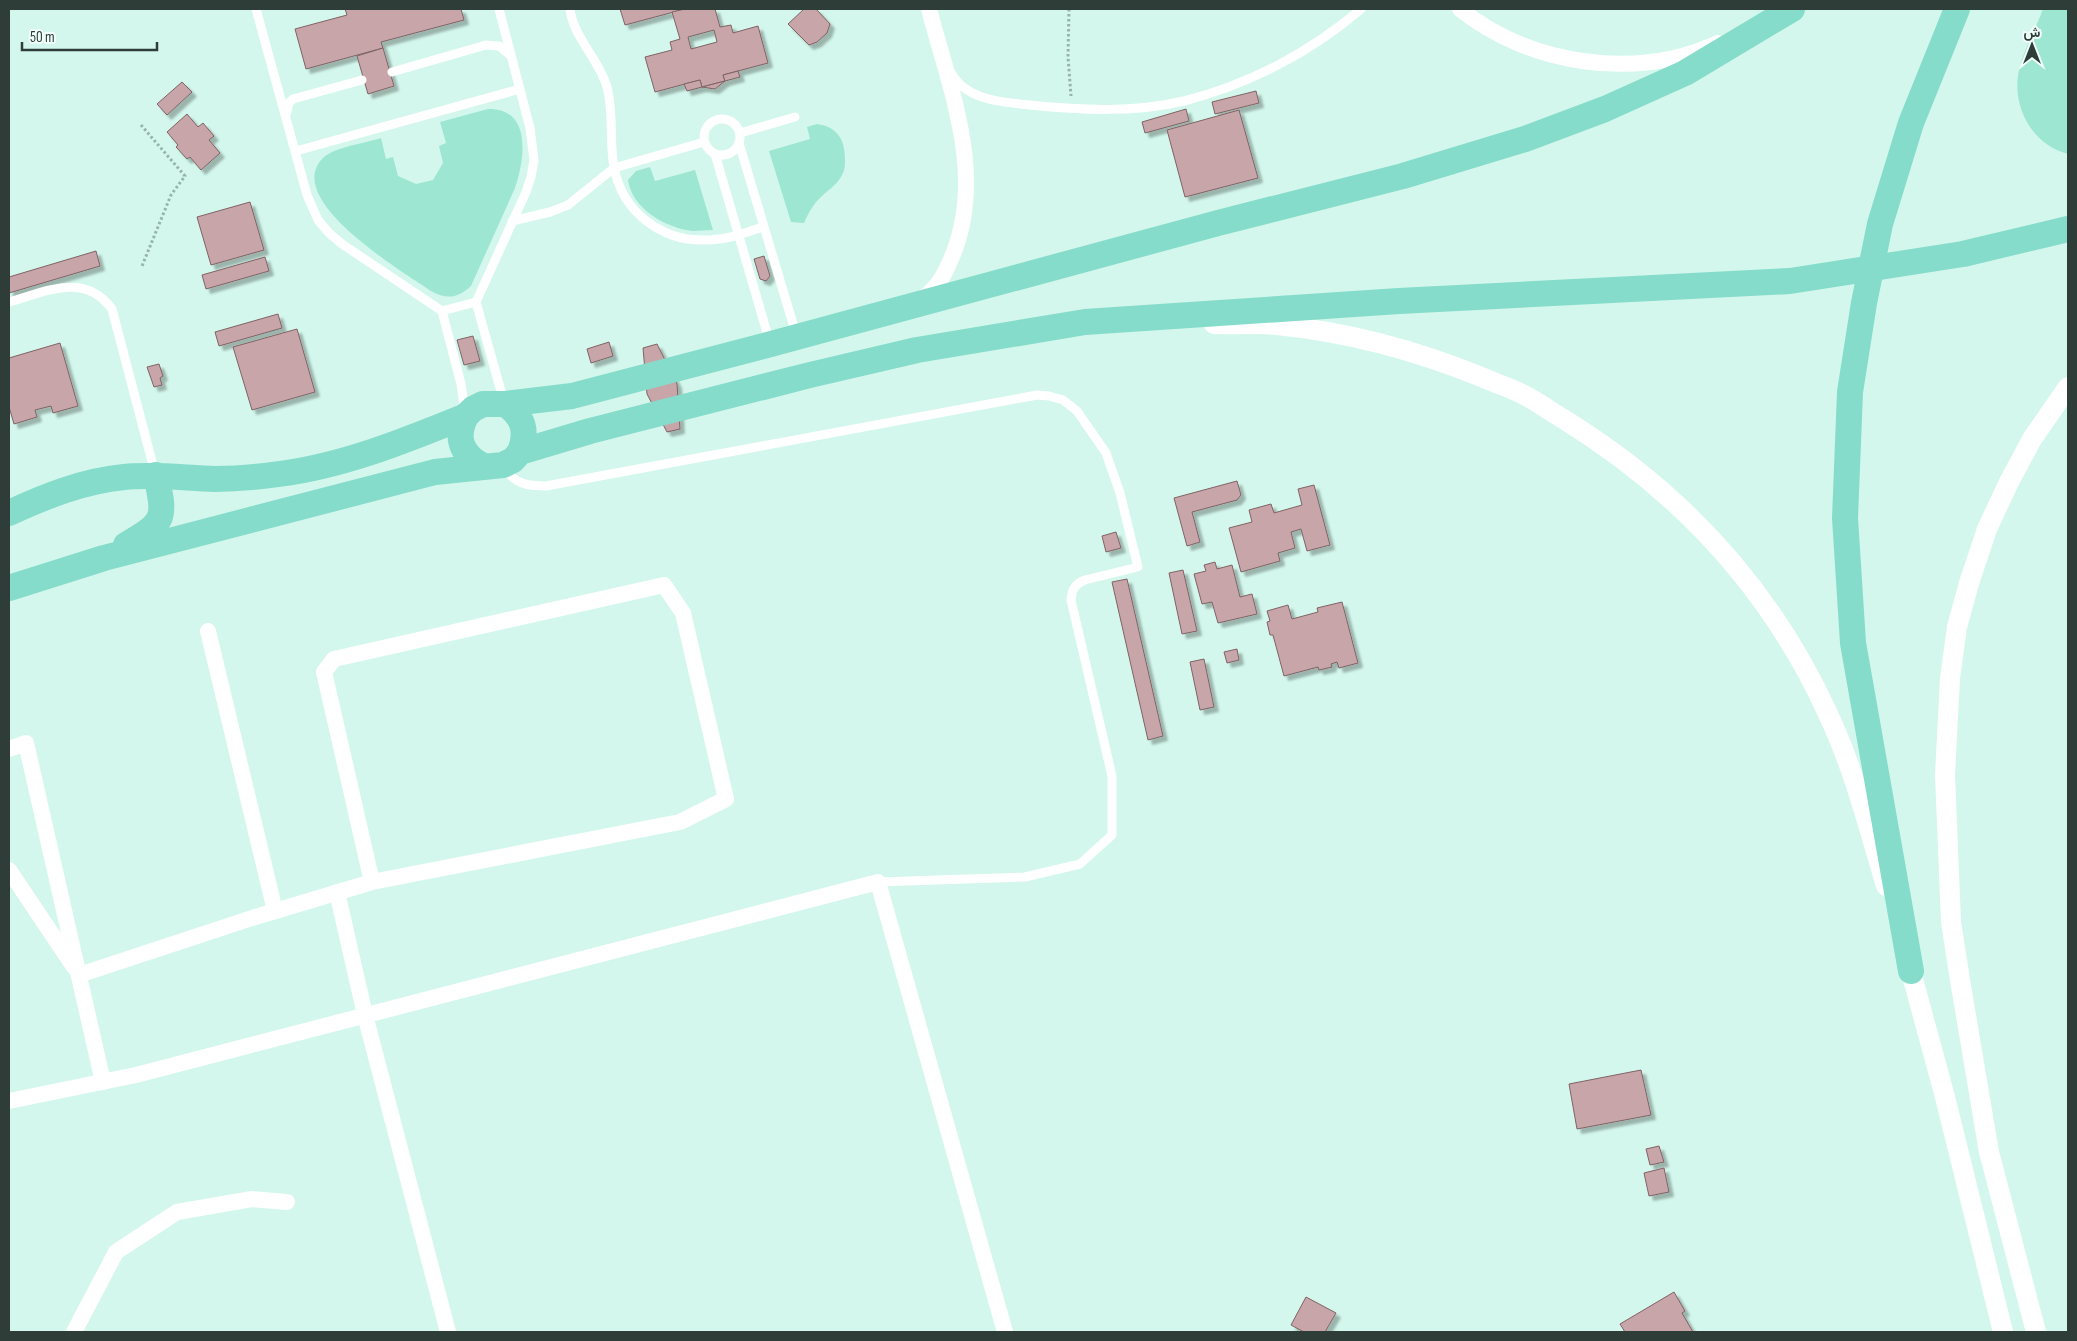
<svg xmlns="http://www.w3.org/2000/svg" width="2077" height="1341" viewBox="0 0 2077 1341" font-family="'Sofia Sans Condensed',Vazirmatn,sans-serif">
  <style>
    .green { fill: #9de6d2 }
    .building { fill: #c7a5a9; stroke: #806265; fill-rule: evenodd; filter: url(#shadow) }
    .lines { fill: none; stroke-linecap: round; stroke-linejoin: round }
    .path { stroke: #97b3aa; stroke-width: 3; stroke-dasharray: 2.5 2.5; stroke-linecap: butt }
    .service { stroke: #fff; stroke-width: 9 }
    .minor { stroke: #fff; stroke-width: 16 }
    .tertiary { stroke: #fff; stroke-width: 20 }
    .primary { stroke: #85dcca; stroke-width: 26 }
  </style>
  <defs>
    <filter id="shadow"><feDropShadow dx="4.5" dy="4.5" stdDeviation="1" flood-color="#0004"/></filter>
  </defs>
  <rect width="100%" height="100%" fill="#d3f7ec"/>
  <g class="green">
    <path d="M2043,9H2068V154C2032,145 2011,106 2019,70C2024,49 2036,28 2043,9Z"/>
    <path d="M488,109C532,108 525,159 515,188L471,286C458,298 447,300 431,291C405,273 281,200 323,158C334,147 366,143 381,138L386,159L393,157L398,176L416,184L433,180L443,163L439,146L446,143L440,122Z"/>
    <path d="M817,124C838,127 845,140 845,160C845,165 845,170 842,175C837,185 829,189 821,197C813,204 808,214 804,223L791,222L769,151L810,139L807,127Z"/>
    <path d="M650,167L655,181L695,170L713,230C706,230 699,231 693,231C666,228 632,209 628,180L636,171Z"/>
  </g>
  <g class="building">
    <polygon points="345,9 461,9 464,20 381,42 383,48 306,69 295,29 347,15"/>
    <polygon points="620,9 685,9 625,25"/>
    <path d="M685,9H715L720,27L731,25L733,33L758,26L768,63L723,75L725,81L702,87L700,80L655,92L645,57L672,50L670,42L680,39L672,12ZM714,30L717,42L691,49L688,37Z"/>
    <polygon points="804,9 816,9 830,24 827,33 817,42 809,45 788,24"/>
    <polygon points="383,48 394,86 368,94 357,56"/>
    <polygon points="738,71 740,77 725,81 723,75"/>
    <polygon points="700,80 702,87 687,91 684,84"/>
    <polygon points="725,81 715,89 702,87"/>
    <polygon points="182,82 192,92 167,115 157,104"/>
    <polygon points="1256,91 1259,103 1215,114 1212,102"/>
    <polygon points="1186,109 1189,121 1145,133 1142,122"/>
    <polygon points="1239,110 1258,178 1185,197 1167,130"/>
    <polygon points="187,114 198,127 203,123 214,136 209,140 220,153 201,170 190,157 187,159 176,147 178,145 167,132"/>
    <polygon points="250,202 264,250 211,265 197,217"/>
    <polygon points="96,251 100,266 9,293 9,277"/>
    <polygon points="764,256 770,276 766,281 760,279 754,259"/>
    <polygon points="265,257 269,271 206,289 202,275"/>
    <polygon points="278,314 282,328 219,346 215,332"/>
    <polygon points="297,329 315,392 252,410 233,347"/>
    <polygon points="473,336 480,361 464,365 457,340"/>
    <polygon points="609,342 613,356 591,363 587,349"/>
    <polygon points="60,343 78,406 53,413 51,406 35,410 37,417 14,424 9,407 9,358"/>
    <polygon points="657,344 677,384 680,429 667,432 647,394 643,348"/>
    <polygon points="159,364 163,376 160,378 162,385 154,387 147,367"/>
    <polygon points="1237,481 1241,495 1237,500 1192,512 1200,542 1187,546 1174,498"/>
    <polygon points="1314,485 1330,545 1307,551 1301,529 1291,532 1295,548 1278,553 1280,561 1241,572 1229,528 1252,522 1249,510 1271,504 1274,513 1302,505 1298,489"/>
    <polygon points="1116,532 1121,548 1106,552 1102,536"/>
    <polygon points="1215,562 1217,569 1232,565 1240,597 1252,594 1257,614 1218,623 1212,602 1202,604 1194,574 1206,571 1204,565"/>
    <polygon points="1183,570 1197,631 1182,634 1169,573"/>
    <polygon points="1127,579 1163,736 1148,740 1112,582"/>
    <polygon points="1342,602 1358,663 1339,668 1337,662 1331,664 1332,667 1319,670 1318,667 1284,676 1273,635 1270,635 1267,622 1270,621 1267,611 1288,605 1292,619 1318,612 1317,608"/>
    <polygon points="1237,649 1239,660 1227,663 1224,652"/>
    <polygon points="1204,659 1214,707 1200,710 1190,662"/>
    <polygon points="1641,1070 1651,1115 1577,1129 1569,1084"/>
    <polygon points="1659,1146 1664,1162 1650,1165 1646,1149"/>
    <polygon points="1664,1168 1669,1192 1649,1196 1644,1173"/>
    <polygon points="1674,1292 1685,1311 1682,1313 1693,1332 1625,1332 1620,1324"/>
    <polygon points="1306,1297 1336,1313 1325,1332 1304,1332 1291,1325"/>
  </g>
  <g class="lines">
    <g class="path">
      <polyline points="1069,9 1068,57 1071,96"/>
      <polyline points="141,125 185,176 171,195 142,266"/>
    </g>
    <g class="service">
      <polyline points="256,9 307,195 318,220 329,233 342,244 442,311 461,384 465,411"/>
      <polyline points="499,9 530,128 534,160 531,177 526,192 476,302 504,402"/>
      <path d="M570,9C573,37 599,59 607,87C614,113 609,141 614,167C622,212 662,242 707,240C726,240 745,233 763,227"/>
      <polyline points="392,72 486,45 499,46 510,55"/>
      <path d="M952,74C966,100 1002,102 1029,105C1080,110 1134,113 1184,101C1248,85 1311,52 1361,9"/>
      <polyline points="286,115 289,103 293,99 362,80"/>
      <circle cx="722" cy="137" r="18"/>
      <polyline points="740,133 795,117"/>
      <polyline points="739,143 796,334"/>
      <polyline points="296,151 520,89"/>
      <polyline points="715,154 770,343"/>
      <polyline points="512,221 550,212 568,205 614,168 704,142"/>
      <path d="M9,302C46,292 84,271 112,309L155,473"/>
      <polyline points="442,311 476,302"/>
      <path d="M505,468C514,484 528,486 546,486L1037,395L1049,396L1063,400L1077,411L1106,453L1120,493L1138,567L1085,580C1075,584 1072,589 1071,600L1112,776V835L1080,864L1025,877L878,882"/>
    </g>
    <g class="minor">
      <path d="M1460,9C1530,65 1635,81 1718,43"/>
      <path d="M920,300C936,290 944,276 951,259C987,177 950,90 929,9"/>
      <polyline points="208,631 275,911"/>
      <polyline points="9,749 26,743 103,1082"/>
      <polyline points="9,870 74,967"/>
      <polyline points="337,892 365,1015 448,1332"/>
      <polyline points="79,975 252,918 372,882 680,822 726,799 683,613 664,585 334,659 324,672 372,882"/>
      <polyline points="9,1101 136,1075 878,882 1005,1332"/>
      <polyline points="74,1332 116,1252 177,1212 252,1199 287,1202"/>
    </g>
    <g class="tertiary">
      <path d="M1214,324C1235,325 1256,323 1277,325C1348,332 1418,351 1484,378C1497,384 1511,388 1524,395C1538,402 1551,412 1565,420C1681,492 1771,589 1828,714C1854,769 1869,829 1886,886"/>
      <polyline points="1907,957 1945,1097 2003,1332"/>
      <polyline points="2036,1332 1989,1152 1960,980 1951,922 1945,775 1950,678 1957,627 1969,583 1987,529 2009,482 2032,439 2068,387"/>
    </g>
    <g class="primary">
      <path d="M505,404C523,416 528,431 520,452"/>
      <path d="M466,416C455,437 461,455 483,466"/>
      <path d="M9,513C46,496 83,481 124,477C154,474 184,478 215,479C236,479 258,477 279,474C343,466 407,440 466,416L473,409L483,404H505L572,396L771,344L1218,223L1403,176L1525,139L1605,109L1685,73L1792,9"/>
      <path d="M126,545C165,522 166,520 156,475"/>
      <polyline points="9,588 104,558 435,472 503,465 513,460 520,452 590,431 810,375 917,350 1085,322 1399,301 1790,281 1963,254 2068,229"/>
      <polyline points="1911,971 1853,643 1845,518 1850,392 1864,303 1880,224 1911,123 1957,9"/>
    </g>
  </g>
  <rect width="2077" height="1341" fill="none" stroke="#2f3d38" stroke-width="20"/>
  <g transform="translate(2032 45)" stroke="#f1fffa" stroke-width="4" paint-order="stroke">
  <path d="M0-4L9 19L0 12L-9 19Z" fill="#2f3d38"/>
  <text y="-8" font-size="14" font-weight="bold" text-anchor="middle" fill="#2f3d38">ش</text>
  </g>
  <path d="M22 42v8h135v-8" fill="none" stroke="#2f3d38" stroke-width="2.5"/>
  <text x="30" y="42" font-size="15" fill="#2f3d38" stroke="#f1fffa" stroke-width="4" paint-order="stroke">50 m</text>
</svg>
